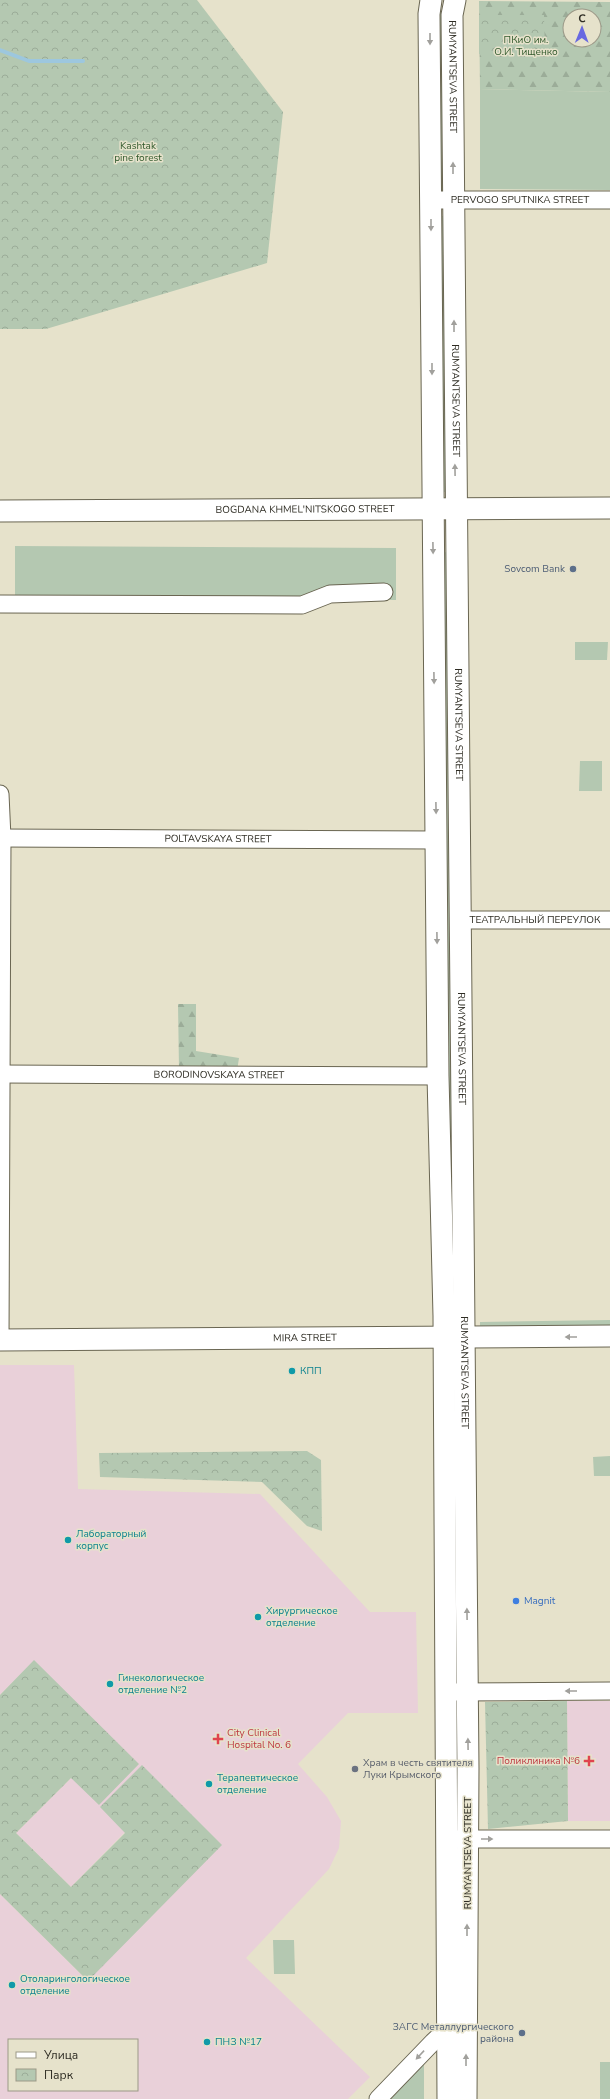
<svg xmlns="http://www.w3.org/2000/svg" width="610" height="2099" viewBox="0 0 610 2099" font-family="'Nunito Sans',sans-serif">
  <style>
    .medical { fill: #e9d0d9; fill-rule: evenodd }
    .grass { fill: #b4c8b1 }
    .forest { fill: url(#forest-firs); fill-rule: evenodd }
    .park { fill: url(#park-crowns) }
    .lines { fill: none; stroke-linecap: round; stroke-linejoin: round }
    .stream { stroke: #9dc7de; stroke-width: 4 }
    .minor-casing { stroke: #6a6652; stroke-width: 19 }
    .major-casing { stroke: #6a6652; stroke-width: 23 }
    .minor { stroke: #fff; stroke-width: 17 }
    .major { stroke: #fff; stroke-width: 21 }
    .oneway { fill: #a1a09c }
    .service-dot { fill: #5c6f8a; stroke: #e6e2cb; stroke-width: 1.5 }
    .culture-dot { fill: #0f9aa8; stroke: #e6e2cb; stroke-width: 1.5 }
    .shop-dot { fill: #3f7fe0; stroke: #e6e2cb; stroke-width: 1.5 }
    .health-dot { fill: #e0444e; stroke: #e6e2cb; stroke-width: 1.5 }
    .worship-dot { fill: #6b7280; stroke: #e6e2cb; stroke-width: 1.5 }
    .labels { text-anchor: middle; dominant-baseline: central; stroke-width: 3; stroke-linejoin: round; paint-order: stroke }
    .park-label { font-size: 10px; fill: #325a2d; stroke: #e6e2cb }
    .street-label { font-size: 10px; fill: #2e2c23; stroke: #e6e2cb }
    .service-label { font-size: 10px; fill: #4e5e75; stroke: #e6e2cb; text-anchor: end }
    .culture-label { font-size: 10px; fill: #0d838f; stroke: #e6e2cb; text-anchor: start }
    .shop-label { font-size: 10px; fill: #366cbe; stroke: #e6e2cb; text-anchor: start }
    .health-label { font-size: 10px; fill: #be3a42; stroke: #e6e2cb; text-anchor: start }
    .worship-label { font-size: 10px; fill: #5b616d; stroke: #e6e2cb; text-anchor: start }
  </style>
  <defs>
    <pattern id="forest-firs" width="22" height="20" patternUnits="userSpaceOnUse"><rect width="22" height="20" fill="#b4c8b1"/><path d="M5 1l3.5 6h-7zM16 11l3.5 6h-7z" fill="#9bac98"/></pattern>
    <pattern id="park-crowns" width="20" height="18" patternUnits="userSpaceOnUse"><rect width="20" height="18" fill="#b4c8b1"/><path d="M2 6a3 3 0 1 1 6 0M12 15a3 3 0 1 1 6 0" fill="none" stroke="#9bac98"/></pattern>
  </defs>
  <rect width="100%" height="100%" fill="#e6e2cb"/>
  <g class="medical">
    <path d="M0,1365H74L78,1489L260,1494L370,1612H416L418,1713H348L298,1764L327,1797L341,1821L339,1848L329,1869L246,1958L370,2077L348,2099H0V1894L88,1981L125,1832L71,1887L16,1833L71,1778L34,1661L0,1695ZM9,2040H137V2090H9Z"/>
    <polygon points="567,1701 610,1701 610,1821 568,1821"/>
  </g>
  <g class="grass">
    <polygon points="439,12 443,12 446,191 439,193"/>
    <polygon points="480,89 610,92 610,190 480,189"/>
    <polygon points="438,216 443,216 447,492 442,492"/>
    <polygon points="15,546 396,548 396,600 15,597"/>
    <polygon points="446,552 447,553 457,1311 450,1311 444,553"/>
    <polygon points="575,642 608,642 607,660 575,660"/>
    <polygon points="580,761 602,761 602,791 579,791"/>
    <polygon points="610,1320 610,1331 480,1333 480,1322"/>
    <polygon points="610,1456 610,1476 594,1476 593,1457"/>
    <polygon points="273,1940 294,1940 295,1974 274,1974"/>
    <polygon points="424,2058 424,2099 382,2099"/>
    <rect x="600" y="2062" width="10" height="37"/>
  </g>
  <g class="forest">
    <path d="M479,1L610,2V92L480,89ZM570,16H594V40H570Z"/>
    <polygon points="178,1004 196,1004 196,1051 239,1058 237,1071 179,1069"/>
  </g>
  <g class="park">
    <polygon points="0,0 197,0 283,112 267,263 46,329 0,329"/>
    <polygon points="479,15 544,15 545,53 479,54"/>
    <polygon points="307,1451 321,1460 322,1531 307,1526 262,1482 100,1477 99,1453"/>
    <polygon points="34,1660 139,1764 99,1805 71,1778 16,1833 71,1887 125,1833 100,1807 142,1765 222,1845 88,1981 0,1894 0,1695"/>
    <polygon points="567,1701 568,1821 488,1829 485,1702"/>
  </g>
  <g class="lines">
    <polyline class="stream" points="0,50 29,61 83,61"/>
    <defs>
      <g id="minor">
        <path id="s1" d="M431,200H610"/>
        <polyline points="0,604 302,605 330,594 384,592"/>
        <polyline points="0,794 2,838 0,1340"/>
        <path id="s2" d="M0,838L436,840"/>
        <path id="s3" d="M460,920H610"/>
        <path id="s4" d="M0,1074L438,1076"/>
        <polyline points="454,1692 610,1691"/>
        <polyline points="456,1839 610,1839"/>
        <polyline points="378,2099 433,2042 448,2028"/>
      </g>
      <g id="major">
        <polyline points="431,0 429,14 438,1076 444,1316 448,2099"/>
        <path id="s5" d="M455,0L452,15L468,1768L466,2099"/>
        <path id="s6" d="M0,511L610,508"/>
        <path id="s7" d="M0,1340L610,1336"/>
      </g>
    </defs>
    <use href="#minor" class="minor-casing"/>
    <use href="#major" class="major-casing"/>
    <use href="#minor" class="minor"/>
    <use href="#major" class="major"/>
  </g>
  <defs><path id="oneway-solid" d="M-6-.8H1V-3.2L6.5 0L1 3.2V.8H-6Z"/></defs>
  <g class="oneway">
    <use href="#oneway-solid" transform="translate(430 39) rotate(90)"/>
    <use href="#oneway-solid" transform="translate(453 168) rotate(-90)"/>
    <use href="#oneway-solid" transform="translate(431 225) rotate(90)"/>
    <use href="#oneway-solid" transform="translate(454 326) rotate(-90)"/>
    <use href="#oneway-solid" transform="translate(432 369) rotate(90)"/>
    <use href="#oneway-solid" transform="translate(455 470) rotate(-91)"/>
    <use href="#oneway-solid" transform="translate(433 548) rotate(89)"/>
    <use href="#oneway-solid" transform="translate(434 678) rotate(89)"/>
    <use href="#oneway-solid" transform="translate(436 808) rotate(89)"/>
    <use href="#oneway-solid" transform="translate(437 938) rotate(89)"/>
    <use href="#oneway-solid" transform="translate(571 1337) rotate(180)"/>
    <use href="#oneway-solid" transform="translate(467 1614) rotate(-91)"/>
    <use href="#oneway-solid" transform="translate(571 1691) rotate(180)"/>
    <use href="#oneway-solid" transform="translate(468 1744) rotate(-91)"/>
    <use href="#oneway-solid" transform="translate(487 1839)"/>
    <use href="#oneway-solid" transform="translate(467 1930) rotate(-90)"/>
    <use href="#oneway-solid" transform="translate(420 2055) rotate(133)"/>
    <use href="#oneway-solid" transform="translate(466 2060) rotate(-90)"/>
  </g>
  <g class="service-dot">
    <circle cx="573" cy="569" r="4"/>
    <circle cx="522" cy="2033" r="4"/>
  </g>
  <g class="culture-dot">
    <circle cx="292" cy="1371" r="4"/>
    <circle cx="68" cy="1540" r="4"/>
    <circle cx="258" cy="1617" r="4"/>
    <circle cx="110" cy="1684" r="4"/>
    <circle cx="209" cy="1784" r="4"/>
    <circle cx="12" cy="1985" r="4"/>
    <circle cx="207" cy="2042" r="4"/>
  </g>
  <circle class="shop-dot" cx="516" cy="1601" r="4"/>
  <g class="health-dot">
    <path d="M216 1733h4v4h4v4h-4v4h-4v-4h-4v-4h4z"/>
    <path d="M587 1755h4v4h4v4h-4v4h-4v-4h-4v-4h4z"/>
  </g>
  <circle class="worship-dot" cx="355" cy="1769" r="4"/>
  <g class="labels">
    <g class="park-label">
      <text x="526" y="40">ПКиО им.<tspan x="526" dy="12">О.И. Тищенко</tspan></text>
      <text x="138" y="146">Kashtak<tspan x="138" dy="12">pine forest</tspan></text>
    </g>
    <g class="street-label">
      <text stroke="none"><textPath href="#s5" startOffset="77">RUMYANTSEVA STREET</textPath></text>
      <text stroke="none"><textPath href="#s1" startOffset="89">PERVOGO SPUTNIKA STREET</textPath></text>
      <text stroke="none"><textPath href="#s5" startOffset="401">RUMYANTSEVA STREET</textPath></text>
      <text stroke="none"><textPath href="#s6" startOffset="305">BOGDANA KHMEL'NITSKOGO STREET</textPath></text>
      <text stroke="none"><textPath href="#s5" startOffset="725">RUMYANTSEVA STREET</textPath></text>
      <text stroke="none"><textPath href="#s2" startOffset="218">POLTAVSKAYA STREET</textPath></text>
      <text stroke="none"><textPath href="#s3" startOffset="75">ТЕАТРАЛЬНЫЙ ПЕРЕУЛОК</textPath></text>
      <text stroke="none"><textPath href="#s5" startOffset="1049">RUMYANTSEVA STREET</textPath></text>
      <text stroke="none"><textPath href="#s4" startOffset="219">BORODINOVSKAYA STREET</textPath></text>
      <text stroke="none"><textPath href="#s7" startOffset="305">MIRA STREET</textPath></text>
      <text stroke="none"><textPath href="#s5" startOffset="1373">RUMYANTSEVA STREET</textPath></text>
      <text transform="translate(468 1853) rotate(-90)">RUMYANTSEVA STREET</text>
    </g>
    <g class="service-label">
      <text x="565" y="569">Sovcom Bank</text>
      <text x="514" y="2027">ЗАГС Металлургического<tspan x="514" dy="12">района</tspan></text>
    </g>
    <g class="culture-label">
      <text x="300" y="1371">КПП</text>
      <text x="76" y="1534">Лабораторный<tspan x="76" dy="12">корпус</tspan></text>
      <text x="266" y="1611">Хирургическое<tspan x="266" dy="12">отделение</tspan></text>
      <text x="118" y="1678">Гинекологическое<tspan x="118" dy="12">отделение №2</tspan></text>
      <text x="217" y="1778">Терапевтическое<tspan x="217" dy="12">отделение</tspan></text>
      <text x="20" y="1979">Отоларингологическое<tspan x="20" dy="12">отделение</tspan></text>
      <text x="215" y="2042">ПНЗ №17</text>
    </g>
    <g class="shop-label">
      <text x="524" y="1601">Magnit</text>
    </g>
    <g class="health-label">
      <text x="227" y="1733">City Clinical<tspan x="227" dy="12">Hospital No. 6</tspan></text>
      <text x="580" y="1761" text-anchor="end">Поликлиника №6</text>
    </g>
    <g class="worship-label">
      <text x="363" y="1763">Храм в честь святителя<tspan x="363" dy="12">Луки Крымского</tspan></text>
    </g>
  </g>
  <rect x="8" y="2039" width="130" height="52" fill="#e6e2cb" stroke="#9c9988"/>
  <rect x="16" y="2052" width="20" height="6" fill="#ffffff" stroke="#9c9988"/>
  <text x="44" y="2059" font-size="12" fill="#2e2c23">Улица</text>
  <rect x="16" y="2069" width="20" height="12" fill="url(#park-crowns)" stroke="#9c9988"/>
  <text x="44" y="2079" font-size="12" fill="#2e2c23">Парк</text>
  <g transform="translate(582 28) rotate(1)"><circle r="19" fill="#e6e2cb" stroke="#9c9988"/>
  <path d="M0-3L7 15L0 10L-7 15Z" fill="#6768e1"/>
  <text y="-6" font-size="11" font-weight="bold" text-anchor="middle" fill="#2e2c23">С</text>
  </g>
</svg>
